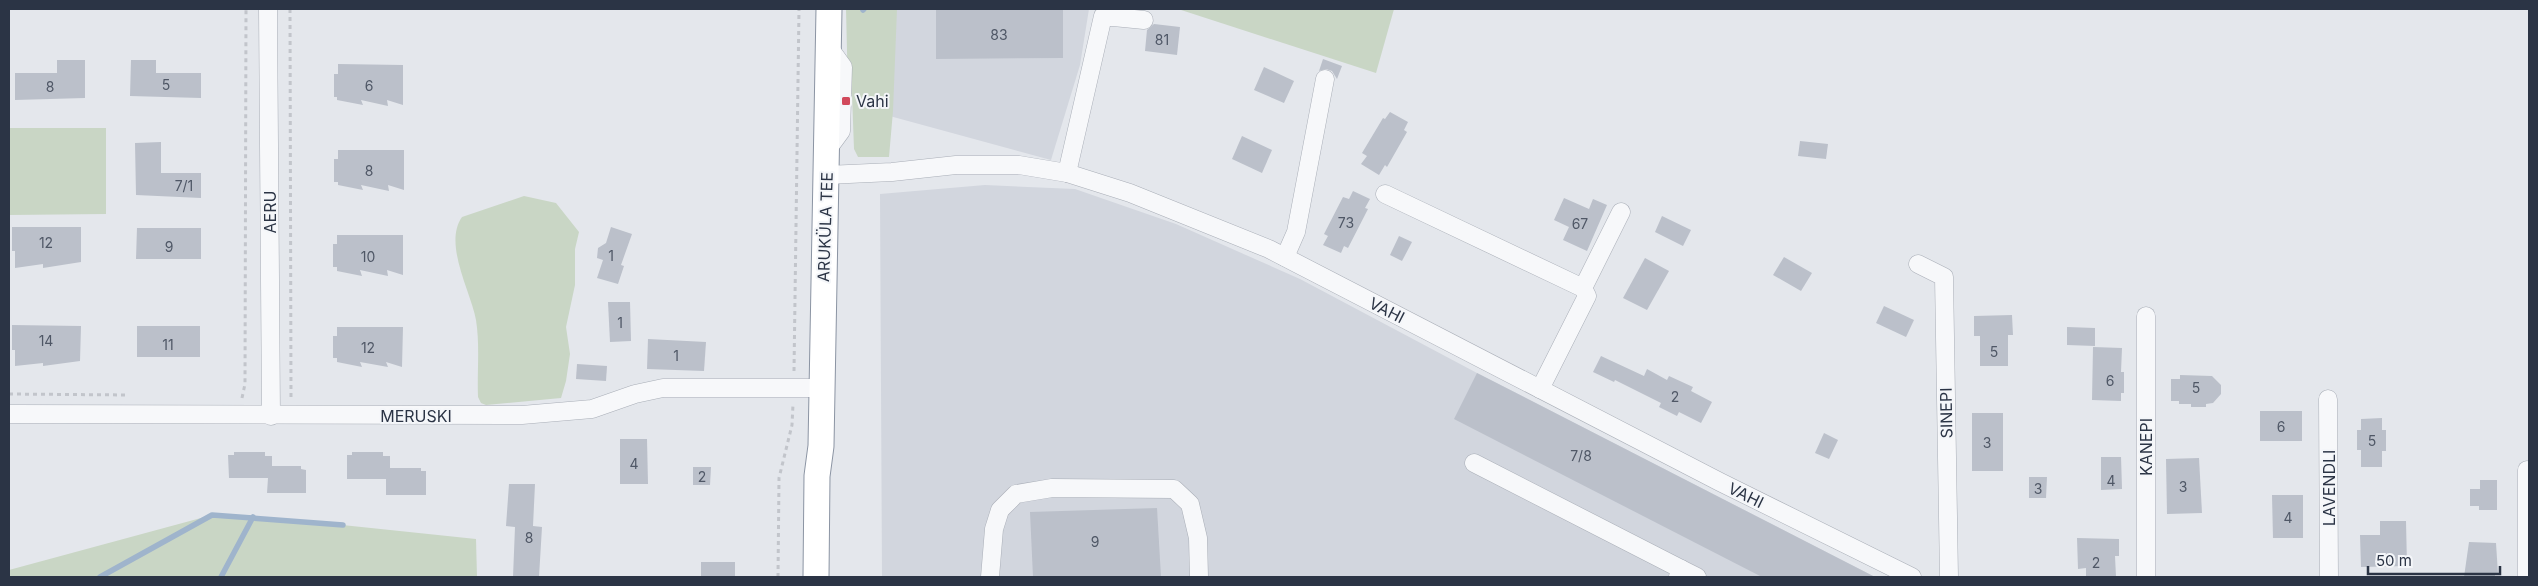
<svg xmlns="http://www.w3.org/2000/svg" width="2538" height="586" viewBox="0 0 2538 586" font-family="Inter,sans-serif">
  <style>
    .built { fill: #d2d6de }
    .green { fill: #c9d6c5 }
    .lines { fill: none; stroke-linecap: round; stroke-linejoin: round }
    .stream { stroke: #9fb4cc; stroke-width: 5.5 }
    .building { fill: #bbc0ca }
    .minor-casing { stroke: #a9aeb7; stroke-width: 19 }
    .highway-casing { stroke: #8b94a3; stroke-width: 27 }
    .path { stroke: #c2c5cb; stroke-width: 3; stroke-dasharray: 4 4; stroke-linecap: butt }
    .minor { stroke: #f7f8fa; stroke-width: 18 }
    .highway { stroke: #fff; stroke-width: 25 }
    .poi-dot { fill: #d1495b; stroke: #f4f6f9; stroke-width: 2 }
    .labels { text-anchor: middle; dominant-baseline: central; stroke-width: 4; stroke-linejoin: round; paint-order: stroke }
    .number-label { font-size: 14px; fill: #4f5766 }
    .poi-label { font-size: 16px; fill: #2b3445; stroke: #f4f6f9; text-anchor: start }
    .street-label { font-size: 16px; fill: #2b3445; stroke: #f4f6f9 }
  </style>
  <rect width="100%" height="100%" fill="#e4e7ec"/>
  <g class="built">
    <polygon points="892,9 1089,9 1080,65 1051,160 886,115"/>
    <polygon points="985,185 1075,189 1176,224 1300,279 1477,373 1875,577 882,577 880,194"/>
  </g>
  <g class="green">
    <polygon points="846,9 897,9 893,111 889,157 858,157 854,149 852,94 848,93"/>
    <polygon points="1178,9 1394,9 1376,73"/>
    <polygon points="9,128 106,128 106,214 9,215"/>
    <path d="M524,196L556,203L579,232L575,249V285L566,327L570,354L566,381L561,398L486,405L481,403L478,397C477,373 480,345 476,320C471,292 443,244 462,217Z"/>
    <polygon points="212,515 285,519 476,539 477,577 9,577 9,570"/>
  </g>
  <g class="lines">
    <g class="stream">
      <polyline points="863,10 864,9"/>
      <polyline points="100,577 212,515 343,525"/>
      <polyline points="221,577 253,517"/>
    </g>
  </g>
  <g class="building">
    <polygon points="936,9 1063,9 1063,58 936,59"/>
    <polygon points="1154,24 1180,27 1177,55 1145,51 1147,30"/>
    <polygon points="1323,59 1342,66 1337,79 1332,71 1326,69 1319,71"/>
    <polygon points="57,60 85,60 85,98 15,100 15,73 57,73"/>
    <polygon points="131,60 156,60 156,73 201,73 201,98 130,96"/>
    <polygon points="338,64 403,65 403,105 387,100 388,106 361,100 363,105 337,100 337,97 334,97 334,74 338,74"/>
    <polygon points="1264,67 1294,81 1284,103 1254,90"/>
    <polygon points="1390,112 1408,122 1404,130 1407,132 1387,167 1385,165 1379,175 1361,164 1367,156 1362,153 1383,118 1385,119"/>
    <polygon points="1242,136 1272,150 1262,173 1232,159"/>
    <polygon points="1800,141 1828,144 1826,159 1798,156"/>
    <polygon points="161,142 161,173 201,173 201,198 136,195 135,143"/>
    <polygon points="338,150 404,150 404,190 388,185 389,191 361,185 363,190 338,185 338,182 334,182 334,159 338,159"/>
    <polygon points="1353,191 1370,199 1365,208 1368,209 1348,248 1344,246 1341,253 1323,245 1328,236 1324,234 1343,197 1349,199"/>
    <polygon points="1564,198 1589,209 1593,199 1607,205 1587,251 1563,240 1569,227 1554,220"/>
    <polygon points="1662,216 1691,230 1683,246 1655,232"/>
    <polygon points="12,227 81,227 81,262 43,268 43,264 15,268 15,251 12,251"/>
    <polygon points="611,227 632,234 621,265 624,266 618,284 597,278 603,260 597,258 598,248 606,243"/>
    <polygon points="137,228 201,228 201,259 136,259"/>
    <polygon points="337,235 403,235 403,275 387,270 388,276 360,270 362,276 337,271 337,267 333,267 333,244 337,244"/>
    <polygon points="1399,236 1412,242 1402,261 1390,255"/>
    <polygon points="1784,257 1812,273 1801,291 1773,275"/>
    <polygon points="1645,258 1669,271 1647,310 1623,298"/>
    <polygon points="608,302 630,302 631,341 610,342"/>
    <polygon points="1884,306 1914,320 1906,337 1876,323"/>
    <polygon points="2012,315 2013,335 2008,335 2008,366 1980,366 1980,336 1974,336 1974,316"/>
    <polygon points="12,325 81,326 80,361 43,366 43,363 15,366 15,350 12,350"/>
    <rect x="137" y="326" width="63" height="31"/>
    <polygon points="337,327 403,327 402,367 386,362 388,367 360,362 362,367 337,362 337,358 333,358 333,336 337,336"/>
    <polygon points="2067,327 2095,328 2095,346 2067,345"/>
    <polygon points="648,339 706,342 704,371 647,369"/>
    <polygon points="2093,347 2122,348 2121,372 2124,372 2124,393 2121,393 2121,401 2092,400"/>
    <polygon points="1601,356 1644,376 1647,369 1667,380 1669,376 1693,387 1691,391 1712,402 1701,423 1679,412 1677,416 1659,407 1661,403 1615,380 1614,382 1593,372"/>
    <polygon points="577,364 607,366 606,381 576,379"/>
    <polygon points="1477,373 1875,577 1762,577 1454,419"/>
    <polygon points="2180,375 2212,376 2221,385 2221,394 2213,403 2206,404 2206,407 2191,407 2191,404 2179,404 2179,401 2171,401 2171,379 2180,379"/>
    <rect x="2260" y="411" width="42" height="30"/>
    <rect x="1972" y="413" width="31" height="58"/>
    <polygon points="2382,418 2382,430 2386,430 2386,451 2382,451 2382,467 2361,467 2361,450 2357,450 2357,430 2361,430 2361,419"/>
    <polygon points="1824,433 1838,440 1829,459 1815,453"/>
    <polygon points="620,439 647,439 648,484 620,484"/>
    <polygon points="234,452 265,452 265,456 272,456 272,466 301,466 301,469 306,470 306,493 267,493 268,478 229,478 228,455 234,455"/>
    <polygon points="352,452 383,452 383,456 390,456 390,468 421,468 421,471 426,471 426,495 386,495 386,479 347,479 347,455 352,455"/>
    <polygon points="2101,457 2121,457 2122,489 2101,490"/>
    <polygon points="2199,458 2202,513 2167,514 2166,459"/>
    <polygon points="693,467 711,467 710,485 693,485"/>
    <polygon points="2029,477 2047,477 2046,498 2029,498"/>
    <polygon points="2480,480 2497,480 2497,510 2479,510 2479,506 2470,506 2470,489 2480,489"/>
    <polygon points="509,484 535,484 533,526 542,527 539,577 513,577 515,527 506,526"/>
    <polygon points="2272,495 2303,495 2303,538 2273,538"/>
    <polygon points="1157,508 1161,577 1033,577 1030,512"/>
    <polygon points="2380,521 2406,521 2407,566 2361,567 2360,535 2380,535"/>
    <polygon points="2077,538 2119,539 2119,556 2115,556 2116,577 2086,577 2086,568 2078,569"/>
    <polygon points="2469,542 2496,543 2498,574 2495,574 2495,577 2464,577"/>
    <rect x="701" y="562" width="34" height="15"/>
  </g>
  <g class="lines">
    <defs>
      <g id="minor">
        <polyline points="268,9 271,416"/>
        <polyline points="827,150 841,131 843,67 828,46"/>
        <polyline points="1067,173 1103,16 1144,20"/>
        <polyline points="827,175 892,172 956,165 1019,165 1067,173 1130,193 1269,249 1720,482 1912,577"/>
        <polyline points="1385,194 1583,288 1587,296 1540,389"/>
        <polyline points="1285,257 1296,232 1325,79"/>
        <polyline points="1918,264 1944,277 1949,577"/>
        <polyline points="1583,288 1621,212"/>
        <polyline points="2328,399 2329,577"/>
        <polyline points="9,414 522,415 592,409 635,394 663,388 821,388"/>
        <polyline points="1474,463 1681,569 1678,577"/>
        <polyline points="2527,470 2527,577"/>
        <polyline points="1681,569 1697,577"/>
        <polyline points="990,577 994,529 1000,510 1016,494 1052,488 1174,489 1190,504 1198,538 1199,577"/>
        <polyline points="2146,577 2146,316"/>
      </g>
      <polyline id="highway" points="816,577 817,476 821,446 829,9"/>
    </defs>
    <use href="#minor" class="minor-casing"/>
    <use href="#highway" class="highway-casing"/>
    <g class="path">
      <polyline points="290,9 291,398"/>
      <polyline points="794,371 799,9"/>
      <polyline points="9,394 128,395"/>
      <polyline points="242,398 245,384 246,9"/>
      <polyline points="778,577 779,478 792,425 793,404"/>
    </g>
    <use href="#minor" class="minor"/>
    <use href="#highway" class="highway"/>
  </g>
  <rect class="poi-dot" x="841" y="96" width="10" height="10" rx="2.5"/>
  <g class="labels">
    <g class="number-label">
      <text x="999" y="34">83</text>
      <text x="1162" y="39">81</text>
      <text x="166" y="84">5</text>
      <text x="369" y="85">6</text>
      <text x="50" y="86">8</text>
      <text x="369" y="170">8</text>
      <text x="184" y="185">7/1</text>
      <text x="1346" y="222">73</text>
      <text x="1580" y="223">67</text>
      <text x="46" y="242">12</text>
      <text x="169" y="246">9</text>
      <text x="611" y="255">1</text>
      <text x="368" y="256">10</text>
      <text x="620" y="322">1</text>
      <text x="46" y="340">14</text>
      <text x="168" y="344">11</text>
      <text x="368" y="347">12</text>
      <text x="1994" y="351">5</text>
      <text x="676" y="355">1</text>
      <text x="2110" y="380">6</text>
      <text x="2196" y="387">5</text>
      <text x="1675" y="396">2</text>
      <text x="2281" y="426">6</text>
      <text x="2372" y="440">5</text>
      <text x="1987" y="442">3</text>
      <text x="1581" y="455">7/8</text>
      <text x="634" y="463">4</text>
      <text x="702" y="476">2</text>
      <text x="2111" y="480">4</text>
      <text x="2183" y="486">3</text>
      <text x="2038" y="488">3</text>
      <text x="2288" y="517">4</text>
      <text x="529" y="537">8</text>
      <text x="1095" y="541">9</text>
      <text x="2096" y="562">2</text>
    </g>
    <g class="poi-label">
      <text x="856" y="101">Vahi</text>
    </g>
    <g class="street-label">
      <text transform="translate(270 212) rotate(-90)">AERU</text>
      <text transform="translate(825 227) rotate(-88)">ARUKÜLA TEE</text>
      <text transform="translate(1387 310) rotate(27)">VAHI</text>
      <text transform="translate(1946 413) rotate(-91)">SINEPI</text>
      <text x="416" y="416">MERUSKI</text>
      <text transform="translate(2146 447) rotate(-90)">KANEPI</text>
      <text transform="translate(2329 488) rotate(-90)">LAVENDLI</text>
      <text transform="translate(1746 495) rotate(26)">VAHI</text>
    </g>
  </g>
  <rect width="2538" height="586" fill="none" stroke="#2b3445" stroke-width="20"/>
  <path d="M2368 566v8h132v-8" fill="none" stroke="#2b3445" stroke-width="2.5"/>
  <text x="2376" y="566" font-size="15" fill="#2b3445" stroke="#f4f6f9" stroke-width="4" paint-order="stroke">50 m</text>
</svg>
